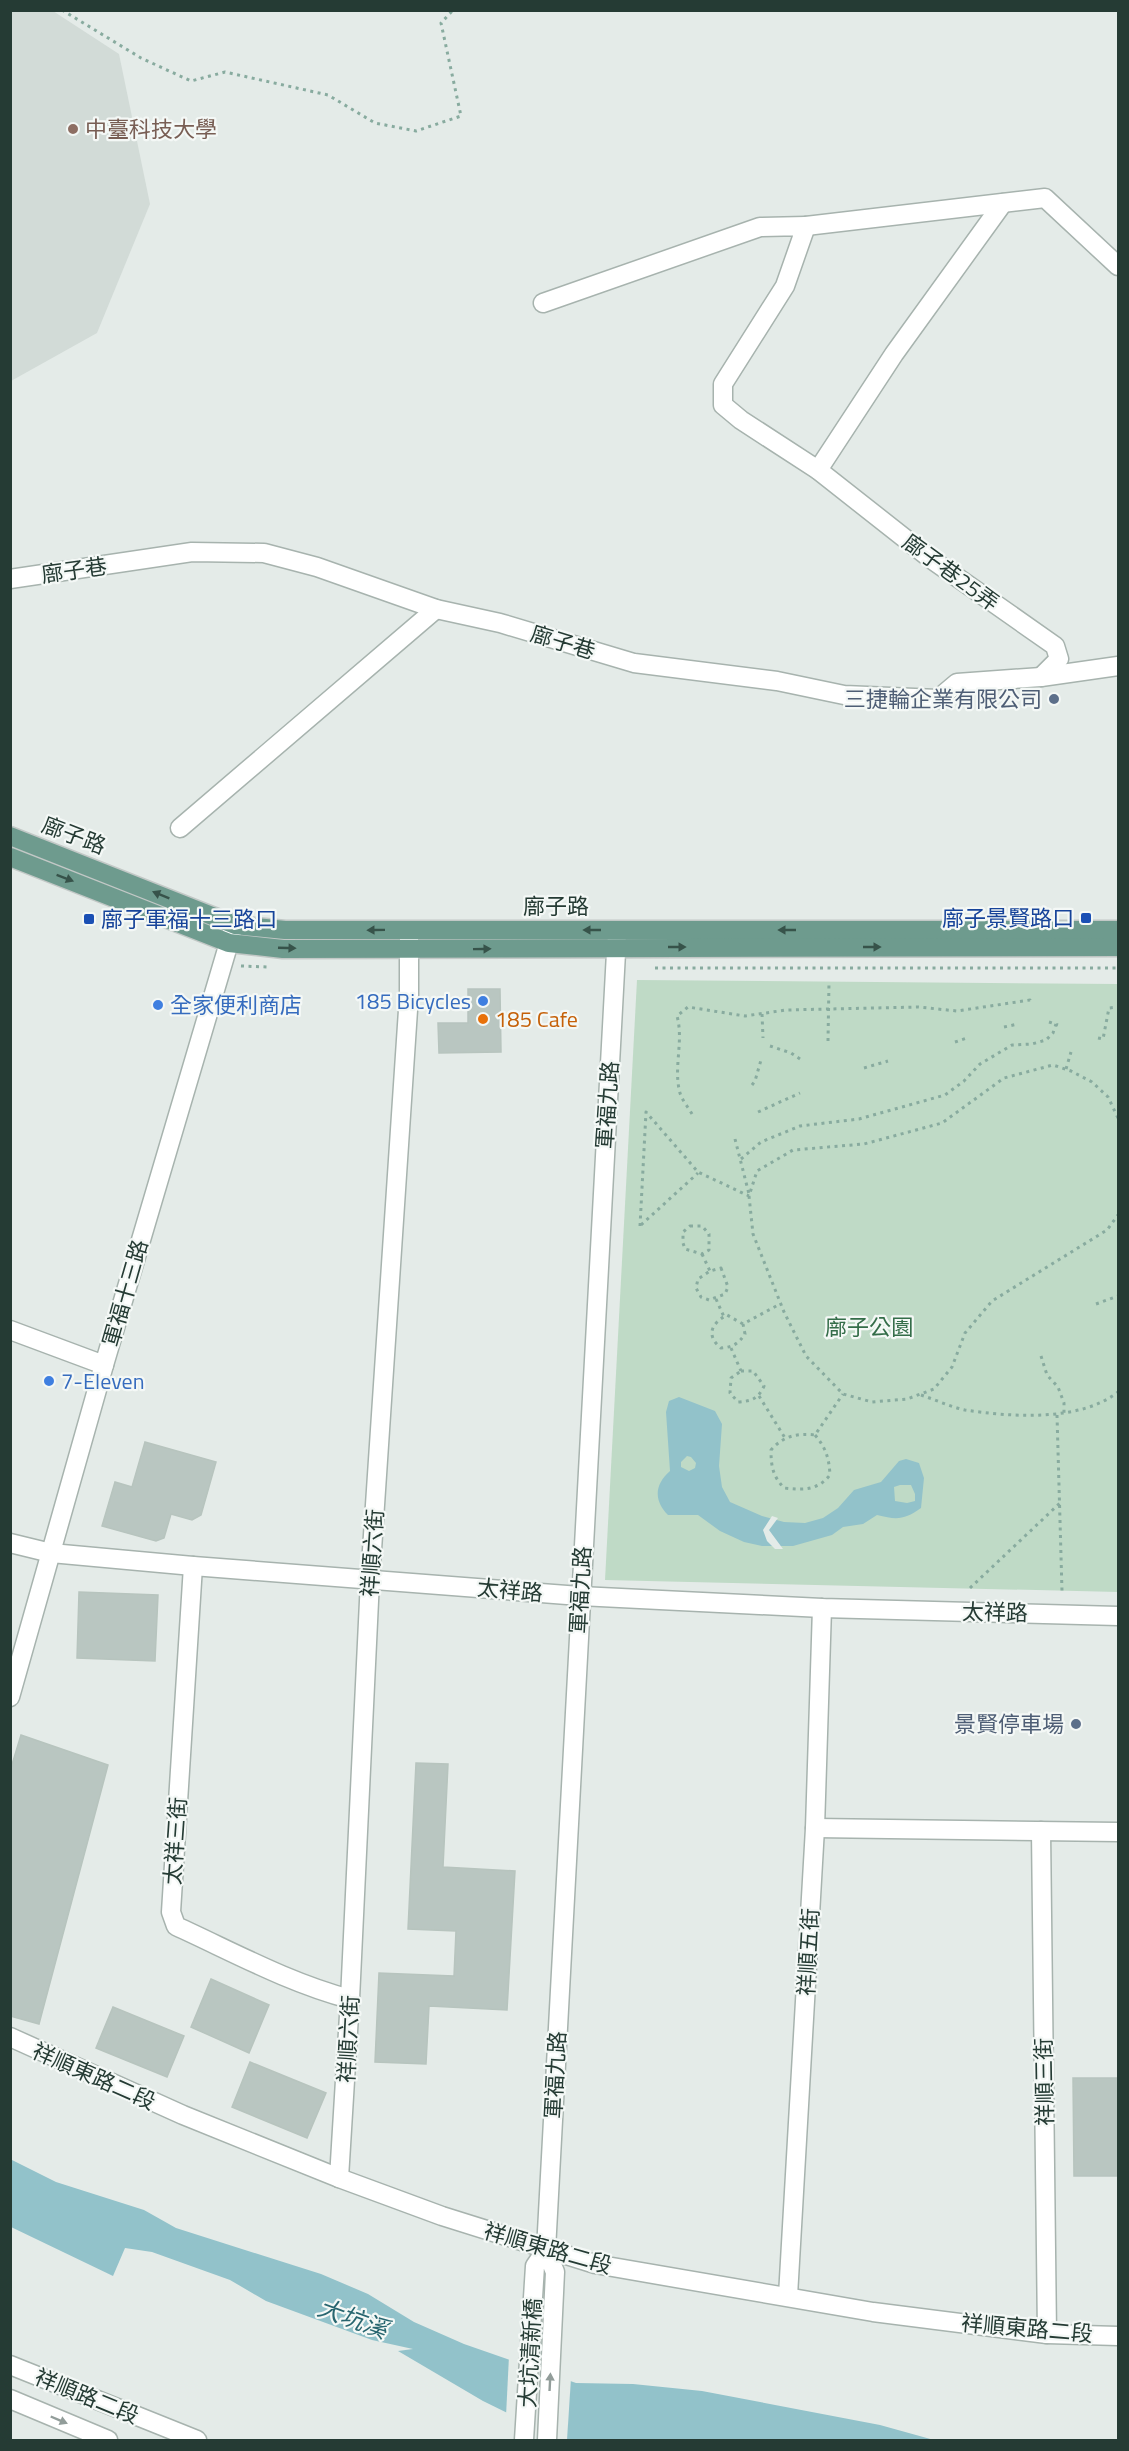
<svg xmlns="http://www.w3.org/2000/svg" width="1129" height="2451" viewBox="0 0 1129 2451" font-family="'Titillium Web','Noto Sans TC',sans-serif">
  <style>
    .built { fill: #d2dbd7 }
    .green { fill: #bfdac6 }
    .water { fill: #92c2ca; fill-rule: evenodd }
    .pier { fill: #e4ebe8 }
    .building { fill: #b9c6c1; stroke: #b7c4be; stroke-width: 1.5 }
    .lines { fill: none; stroke-linecap: round; stroke-linejoin: round }
    .minor-casing { stroke: #a7b3ae; stroke-width: 21 }
    .major-casing { stroke: #c2c8c6; stroke-width: 21 }
    .path { stroke: #88ab9f; stroke-width: 3; stroke-dasharray: 3 4.5; stroke-linecap: butt }
    .minor { stroke: #fff; stroke-width: 18 }
    .major { stroke: #6e9b8e; stroke-width: 18 }
    .oneway { fill: #37534a }
    .oneway2 { fill: #929d9a }
    .education-dot { fill: #8d6e63; stroke: #f4f8f6; stroke-width: 2 }
    .service-dot { fill: #5c6f8a; stroke: #f4f8f6; stroke-width: 2 }
    .transit-dot { fill: #1a4fb4; stroke: #f4f8f6; stroke-width: 2 }
    .shop-dot { fill: #3f7fe0; stroke: #f4f8f6; stroke-width: 2 }
    .food-dot { fill: #e8710a; stroke: #f4f8f6; stroke-width: 2 }
    .labels { text-anchor: middle; dominant-baseline: central; stroke-width: 4.5; stroke-linejoin: round; paint-order: stroke }
    .education-label { font-size: 22px; fill: #785e54; stroke: #f4f8f6; text-anchor: start }
    .street-label { font-size: 22px; fill: #253b34; stroke: #f4f8f6 }
    .service-label { font-size: 22px; fill: #4e5e75; stroke: #f4f8f6; text-anchor: end }
    .transit-label { font-size: 22px; fill: #164399; stroke: #f4f8f6; text-anchor: end }
    .shop-label { font-size: 22px; fill: #366cbe; stroke: #f4f8f6; text-anchor: start }
    .food-label { font-size: 22px; fill: #c56008; stroke: #f4f8f6; text-anchor: start }
    .park-label { font-size: 22px; fill: #346d49; stroke: #f4f8f6 }
    .water-label { font-size: 24px; font-style: italic; fill: #27656f; stroke: #f4f8f6 }
  </style>
  <rect width="100%" height="100%" fill="#e4ebe8"/>
  <polygon class="built" points="11,10 53,11 119,54 150,204 97,333 11,381"/>
  <polygon class="green" points="637,980 1118,984 1118,1592 605,1580"/>
  <g class="water">
    <path d="M679,1397L715,1411L722,1424L719,1466L722,1487L730,1502L762,1516L784,1522L805,1523L823,1518L838,1508L854,1490L881,1482L899,1461L906,1459L919,1463L924,1478L921,1508C904,1520 897,1520 877,1515L863,1524L843,1527L832,1535L793,1546H762L744,1542L720,1531L698,1515H668C654,1501 654,1485 670,1471L666,1412L669,1401ZM687,1456L691,1457L696,1463L695,1468L689,1471L681,1467V1462ZM900,1485H911L915,1494V1501L907,1503L895,1501L894,1487Z"/>
    <polygon points="10,2159 56,2182 144,2210 176,2228 321,2274 368,2294 414,2322 464,2344 576,2383 633,2384 702,2391 880,2425 934,2440 563,2440 483,2401 398,2351 413,2349 372,2340 266,2301 230,2280 152,2252 125,2248 113,2276 11,2227"/>
  </g>
  <g class="pier">
    <polygon points="772,1516 778,1518 769,1530 783,1549 775,1549 767,1541 763,1530"/>
    <polygon points="509,2356 571,2378 567,2440 556,2440 506,2416"/>
  </g>
  <g class="building">
    <polygon points="468,989 500,989 501,1052 439,1053 438,1023 468,1023"/>
    <polygon points="145,1442 216,1462 201,1515 192,1520 171,1514 164,1538 156,1541 102,1526 115,1482 132,1487"/>
    <polygon points="79,1592 158,1595 155,1661 77,1658"/>
    <polygon points="21,1735 108,1765 39,2024 10,2016 10,1771"/>
    <polygon points="416,1763 448,1764 443,1867 515,1871 507,2010 429,2006 426,2064 375,2062 379,1973 454,1976 456,1931 408,1929"/>
    <polygon points="211,1979 269,2005 249,2053 191,2027"/>
    <polygon points="113,2007 184,2036 167,2077 96,2048"/>
    <polygon points="250,2062 326,2093 307,2138 232,2107"/>
    <polygon points="1073,2078 1119,2078 1119,2176 1074,2176"/>
  </g>
  <g class="lines">
    <defs>
      <g id="minor">
        <polyline points="806,226 1045,198 1118,266"/>
        <polyline points="543,303 760,227 806,226 785,286 723,384 723,405 741,420 818,470 931,559 1055,646 1059,659 1041,677"/>
        <polyline points="818,470 894,354 1003,203"/>
        <polyline points="10,579 192,552 264,553 317,567 436,609 500,623 634,663 777,681 844,695 938,699 957,683 1041,677 1118,666"/>
        <polyline points="180,828 436,609"/>
        <polyline points="10,1330 104,1365"/>
        <polyline points="10,1543 51,1553 193,1566 580,1596 822,1608 1118,1616"/>
        <path d="M193,1566L171,1912L176,1926C233,1952 289,1983 350,1999"/>
        <polyline points="10,1697 104,1365 233,929"/>
        <polyline points="815,1828 1118,1832"/>
        <polyline points="1041,1831 1047,2334"/>
        <polyline points="10,2037 183,2115 339,2178 442,2216 595,2264 873,2312 1047,2334 1118,2336"/>
        <polyline points="339,2178 350,1999 370,1580 409,995 409,934"/>
        <polyline points="788,2296 815,1828 822,1608"/>
        <polyline points="10,2365 197,2440"/>
        <polyline points="10,2399 108,2440"/>
        <polyline points="524,2440 535,2266 546,2250"/>
        <polyline points="547,2440 555,2272 546,2250 617,934"/>
      </g>
      <g id="major">
        <polyline points="10,836 235,925 285,930 1118,930"/>
        <polyline points="10,857 229,943 283,949 1118,947"/>
      </g>
    </defs>
    <use href="#minor" class="minor-casing"/>
    <use href="#major" class="major-casing"/>
    <g class="path">
      <polyline points="62,10 141,58 191,81 225,72 328,95 375,123 416,131 461,116 441,23 453,10"/>
      <polyline points="241,966 268,967"/>
      <polyline points="655,968 1118,968"/>
      <polyline points="762,1014 763,1038"/>
      <polyline points="1049,1022 1058,1025"/>
      <polyline points="1004,1027 1018,1024"/>
      <polyline points="1098,1038 1103,1039 1109,1008 1118,1007"/>
      <polyline points="828,1041 829,982"/>
      <polyline points="955,1042 967,1038"/>
      <polyline points="770,1046 791,1053 800,1059"/>
      <polyline points="864,1068 888,1061"/>
      <polyline points="1066,1069 1071,1052"/>
      <polyline points="752,1085 755,1081 761,1060"/>
      <polyline points="758,1112 800,1093"/>
      <path d="M692,1114C688,1107 682,1100 680,1093C673,1068 684,1041 677,1016L688,1007L745,1016L786,1010L918,1007L957,1011L1030,1000L1031,1002"/>
      <polyline points="1118,1118 1108,1097 1092,1082 1071,1071 1053,1065 1004,1078 942,1123 864,1144 793,1150 757,1171 749,1196 753,1234 784,1312 806,1356 843,1394 872,1402 907,1399 934,1389 952,1367 965,1333 992,1301 1107,1230 1118,1215"/>
      <polyline points="735,1139 749,1194"/>
      <polyline points="741,1159 761,1142 800,1126 859,1119 945,1095 964,1081 980,1064 1012,1045 1032,1044 1046,1040 1053,1033 1056,1024"/>
      <polyline points="641,1225 698,1173"/>
      <polyline points="640,1226 646,1112 698,1172 749,1196"/>
      <polygon points="690,1226 702,1226 709,1234 709,1250 702,1254 685,1249 683,1243 683,1232"/>
      <polyline points="702,1254 710,1271"/>
      <polygon points="721,1268 728,1287 725,1294 709,1300 701,1297 696,1288 698,1279 710,1271"/>
      <polyline points="716,1299 724,1317"/>
      <polyline points="1096,1304 1118,1296"/>
      <path d="M743,1324L727,1315C712,1323 705,1335 721,1348C733,1347 738,1344 745,1334L743,1324L780,1304"/>
      <polyline points="731,1348 741,1371"/>
      <polyline points="1041,1356 1047,1375 1058,1387 1064,1403 1064,1413"/>
      <path d="M741,1371H753L764,1386C758,1399 752,1401 738,1402L730,1393L731,1378Z"/>
      <path d="M921,1395C936,1400 951,1407 965,1410C1011,1417 1080,1422 1118,1392"/>
      <polyline points="759,1396 785,1438"/>
      <polyline points="1057,1415 1062,1591"/>
      <path d="M815,1435C826,1448 829,1458 830,1475C817,1491 803,1490 784,1488C773,1476 771,1467 771,1450C783,1436 797,1433 815,1435L843,1394"/>
      <polyline points="970,1588 1060,1503"/>
    </g>
    <use href="#minor" class="minor"/>
    <use href="#major" class="major"/>
  </g>
  <defs><path id="oneway-solid" d="M-6-.8H1V-3.2L6.5 0L1 3.2V.8H-6Z" transform="scale(1.5)"/></defs>
  <g class="oneway">
    <use href="#oneway-solid" transform="translate(65 878) rotate(21)"/>
    <use href="#oneway-solid" transform="translate(161 895) rotate(-158)"/>
    <use href="#oneway-solid" transform="translate(376 930) rotate(179)"/>
    <use href="#oneway-solid" transform="translate(592 930) rotate(-180)"/>
    <use href="#oneway-solid" transform="translate(787 930) rotate(180)"/>
    <use href="#oneway-solid" transform="translate(677 947)"/>
    <use href="#oneway-solid" transform="translate(872 947)"/>
    <use href="#oneway-solid" transform="translate(287 948) rotate(2)"/>
    <use href="#oneway-solid" transform="translate(482 949) rotate(-1)"/>
  </g>
  <g class="oneway2">
    <use href="#oneway-solid" transform="translate(550 2382) rotate(-87)"/>
    <use href="#oneway-solid" transform="translate(59 2420) rotate(23)"/>
  </g>
  <circle class="education-dot" cx="73" cy="129" r="6"/>
  <g class="service-dot">
    <circle cx="1054" cy="699" r="6"/>
    <circle cx="1076" cy="1724" r="6"/>
  </g>
  <g class="transit-dot">
    <rect x="1080" y="912" width="12" height="12" rx="3"/>
    <rect x="83" y="913" width="12" height="12" rx="3"/>
  </g>
  <g class="shop-dot">
    <circle cx="483" cy="1001" r="6"/>
    <circle cx="158" cy="1005" r="6"/>
    <circle cx="49" cy="1381" r="6"/>
  </g>
  <circle class="food-dot" cx="483" cy="1019" r="6"/>
  <g class="labels">
    <g class="education-label">
      <text x="85" y="129">中臺科技大學</text>
    </g>
    <g class="street-label">
      <text transform="translate(74 570) rotate(-8)">廍子巷</text>
      <text transform="translate(951 572) rotate(36)">廍子巷25弄</text>
      <text transform="translate(563 642) rotate(17)">廍子巷</text>
      <text transform="translate(74 835) rotate(21)">廍子路</text>
      <text x="556" y="906">廍子路</text>
      <text transform="translate(607 1105) rotate(-86)">軍福九路</text>
      <text transform="translate(125 1293) rotate(-74)">軍福十三路</text>
      <text transform="translate(372 1553) rotate(-86)">祥順六街</text>
      <text transform="translate(510 1590) rotate(5)">太祥路</text>
      <text transform="translate(580 1590) rotate(-87)">軍福九路</text>
      <text transform="translate(995 1612) rotate(1)">太祥路</text>
      <text transform="translate(175 1841) rotate(-86)">太祥三街</text>
      <text transform="translate(808 1952) rotate(-87)">祥順五街</text>
      <text transform="translate(348 2039) rotate(-87)">祥順六街</text>
      <text transform="translate(555 2075) rotate(-87)">軍福九路</text>
      <text transform="translate(94 2076) rotate(24)">祥順東路二段</text>
      <text transform="translate(1044 2082) rotate(-91)">祥順三街</text>
      <text transform="translate(548 2248) rotate(16)">祥順東路二段</text>
      <text transform="translate(1027 2328) rotate(5)">祥順東路二段</text>
      <text transform="translate(530 2353) rotate(-87)">大坑清新橋</text>
      <text transform="translate(87 2396) rotate(22)">祥順路二段</text>
    </g>
    <g class="service-label">
      <text x="1042" y="699">三捷輪企業有限公司</text>
      <text x="1064" y="1724">景賢停車場</text>
    </g>
    <g class="transit-label">
      <text x="1074" y="918">廍子景賢路口</text>
      <text x="101" y="919" text-anchor="start">廍子軍福十三路口</text>
    </g>
    <g class="shop-label">
      <text x="471" y="1001" text-anchor="end">185 Bicycles</text>
      <text x="170" y="1005">全家便利商店</text>
      <text x="61" y="1381">7-Eleven</text>
    </g>
    <g class="food-label">
      <text x="495" y="1019">185 Cafe</text>
    </g>
    <g class="park-label">
      <text x="869" y="1327">廍子公園</text>
    </g>
    <g class="water-label">
      <text transform="translate(353 2318) rotate(20)">大坑溪</text>
    </g>
  </g>
  <rect width="1129" height="2451" fill="none" stroke="#253b34" stroke-width="24"/>
</svg>
